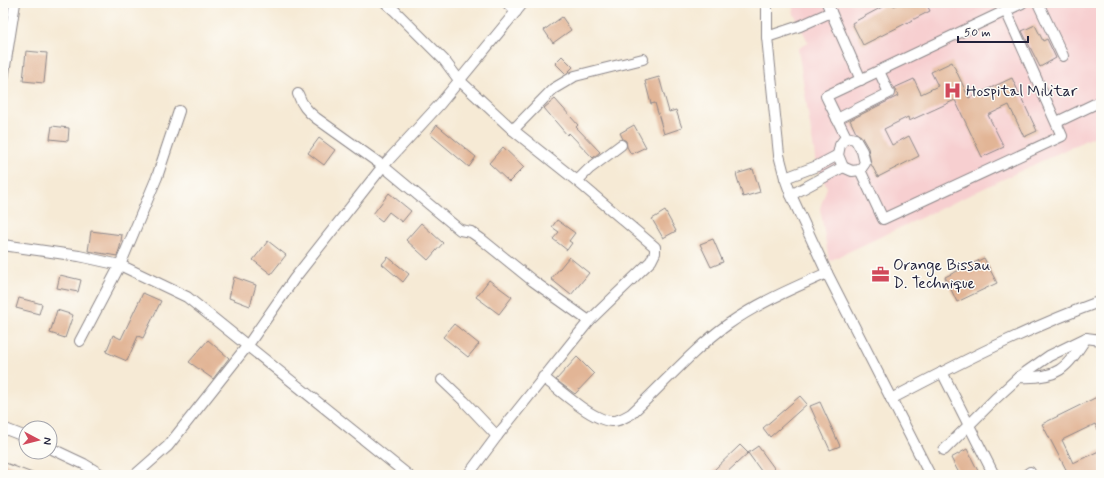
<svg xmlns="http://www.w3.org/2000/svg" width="1104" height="478" viewBox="0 0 1104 478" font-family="Mynerve,sans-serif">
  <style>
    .built { fill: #f7cfd0 }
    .building { fill: #e2b596 }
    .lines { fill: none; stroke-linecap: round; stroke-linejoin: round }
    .minor-casing { stroke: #8c8688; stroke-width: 12 }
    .minor { stroke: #fff; stroke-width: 10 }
    .labels { text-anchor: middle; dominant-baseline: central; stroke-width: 3; stroke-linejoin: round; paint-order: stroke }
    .poi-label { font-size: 16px; fill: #22223b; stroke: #fdfcf7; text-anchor: start }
  </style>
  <rect width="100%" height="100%" fill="#fdfcf7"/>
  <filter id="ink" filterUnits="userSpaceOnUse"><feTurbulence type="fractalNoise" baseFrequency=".025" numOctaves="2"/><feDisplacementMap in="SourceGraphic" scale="8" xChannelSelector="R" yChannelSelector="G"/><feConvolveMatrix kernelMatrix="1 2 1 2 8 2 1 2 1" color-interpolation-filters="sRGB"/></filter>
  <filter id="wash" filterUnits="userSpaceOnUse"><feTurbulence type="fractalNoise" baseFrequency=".012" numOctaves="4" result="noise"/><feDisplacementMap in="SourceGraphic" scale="16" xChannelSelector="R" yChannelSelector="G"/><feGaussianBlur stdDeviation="0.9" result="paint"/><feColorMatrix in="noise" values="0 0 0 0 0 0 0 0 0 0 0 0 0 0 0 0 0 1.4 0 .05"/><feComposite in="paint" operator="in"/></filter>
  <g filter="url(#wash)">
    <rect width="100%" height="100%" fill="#f6ead5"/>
    <polygon class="built" points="792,3 1101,3 1101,133 829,261 820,208 827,187 816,164 798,49 808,42 794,14"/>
    <g id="blocks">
      <g class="building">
        <polygon points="880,3 892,3 894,6 899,3 926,3 930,11 863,45 852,23 882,7"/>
        <polygon points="562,17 571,30 553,43 544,30"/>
        <polygon points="1035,25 1043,41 1047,39 1056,58 1040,67 1022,31"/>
        <polygon points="26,51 47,53 44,83 23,81"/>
        <polygon points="562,56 573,67 566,74 555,63"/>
        <polygon points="952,62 969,98 1012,78 1037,131 1024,137 1009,105 988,115 1004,147 982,157 955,100 909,121 908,117 884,129 892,145 909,136 919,156 878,177 871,164 868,148 861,136 856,133 850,120 898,96 894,88 914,79 921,94 938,86 931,72"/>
        <polygon points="659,77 669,112 676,110 682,128 664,134 655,103 651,104 645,81"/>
        <polygon points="555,99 578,125 576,127 600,152 593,158 569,133 567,135 544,108"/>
        <polygon points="437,125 476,157 469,167 430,134"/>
        <polygon points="634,125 646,147 631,154 627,147 626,141 623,139 620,133"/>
        <polygon points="52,126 69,128 68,141 50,139"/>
        <polygon points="319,138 335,150 324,165 308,153"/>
        <polygon points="503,147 524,167 509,182 489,163"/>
        <polygon points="753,169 760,192 743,197 736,174"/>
        <polygon points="389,193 411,211 402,222 389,212 382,221 373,214"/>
        <polygon points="665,211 676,231 663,238 652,219"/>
        <polygon points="557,220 575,233 569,241 572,243 567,250 553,239 559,232 552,227"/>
        <polygon points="421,223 443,243 428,260 406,240"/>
        <polygon points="91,231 122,235 120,247 117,256 88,251"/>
        <polygon points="713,239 723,262 711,267 700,244"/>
        <polygon points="268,241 286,255 271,274 253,260"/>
        <polygon points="388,257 409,274 403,282 382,264"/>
        <polygon points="569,257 589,273 571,295 551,279"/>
        <polygon points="984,258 997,283 957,302 945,277"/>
        <polygon points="60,275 81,280 78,292 57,288"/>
        <polygon points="234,277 256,285 250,306 229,298"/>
        <polygon points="489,280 512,297 499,314 476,297"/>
        <polygon points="143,293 161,301 143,338 138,336 127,361 106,352 113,335 121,339"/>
        <polygon points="19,298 42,304 39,314 16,308"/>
        <polygon points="57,310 73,315 65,338 50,333"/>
        <polygon points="454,324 479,344 468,357 443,337"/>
        <polygon points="208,340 229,358 213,379 189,362"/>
        <polygon points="577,357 594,374 575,394 556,380"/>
        <polygon points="1101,395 1101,435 1095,424 1062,440 1073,463 1101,450 1101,475 1069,475 1042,424"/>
        <polygon points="800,396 807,404 770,437 763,428"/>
        <polygon points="820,402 840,446 830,450 810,406"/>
        <polygon points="740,445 748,453 724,475 716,475 713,471"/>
        <polygon points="758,446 777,472 774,475 764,475 748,453"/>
        <polygon points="967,449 980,475 960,475 951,458"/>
        <polygon points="3,462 35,474 35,475 3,475"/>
      </g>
    </g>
  </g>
  <g filter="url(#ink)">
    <use href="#blocks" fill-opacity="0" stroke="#8c8688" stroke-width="1"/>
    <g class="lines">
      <defs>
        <g id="minor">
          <polyline points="386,3 395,11 444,60 459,80 513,130 577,181 655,247 655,253 651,261 589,321 497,436 468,475"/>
          <polyline points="507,3 516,12"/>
          <polyline points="767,3 767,37 779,155 785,178 791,195 827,273 930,475"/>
          <polyline points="827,3 861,80"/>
          <polyline points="1038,3 1063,56"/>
          <polyline points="767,37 800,26 831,12"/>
          <polyline points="3,79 15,3"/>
          <path d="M298,94C302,105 307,111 316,118L383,166L460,230L471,232L481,239L533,281L589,321"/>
          <polyline points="837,119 889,93 879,71"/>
          <polyline points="1057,122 1101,101"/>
          <polyline points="513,130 553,89 575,76 643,59"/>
          <polyline points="846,137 840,145 838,155 843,167 852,171 860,170 865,163 862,151 855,139 846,137 826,96 1022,3"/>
          <polyline points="860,170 883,219 1062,136 1006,11"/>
          <polyline points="785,178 817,166 838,155"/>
          <polyline points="577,181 589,169 621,145"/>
          <polyline points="791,195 843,167"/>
          <polyline points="3,245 79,256 120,265 187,297 408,475"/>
          <polyline points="80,341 120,265 157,177 179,111"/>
          <polyline points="942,372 994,475"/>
          <path d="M543,377C558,389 592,420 611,421C618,422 625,417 631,414C663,385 692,350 727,325C758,303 793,288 827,273"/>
          <path d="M1019,377C1058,379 1066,369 1086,338"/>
          <polyline points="442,380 464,401 497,436"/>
          <path d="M891,399C959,363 1028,328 1101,301"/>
          <polyline points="3,428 26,437"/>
          <polyline points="50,448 84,464 102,475"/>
          <polyline points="944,450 995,399 1019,377 1049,356 1086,338 1101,340"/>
          <polyline points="135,475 168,446 248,345 294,279 383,166 440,104 523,3"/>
          <polyline points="1026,475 1030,472"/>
        </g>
      </defs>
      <use href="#minor" class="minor-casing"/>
      <use href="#minor" class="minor"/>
    </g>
  </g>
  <defs>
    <symbol id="hospital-bare" viewBox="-9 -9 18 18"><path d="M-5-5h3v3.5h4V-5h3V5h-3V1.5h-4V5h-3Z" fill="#d1495b" stroke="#fdfcf7" stroke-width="2.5" paint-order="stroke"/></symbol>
    <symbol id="office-bare" viewBox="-9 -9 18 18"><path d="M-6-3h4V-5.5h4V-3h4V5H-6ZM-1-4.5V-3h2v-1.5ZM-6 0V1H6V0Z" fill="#d1495b" stroke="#fdfcf7" stroke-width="2.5" paint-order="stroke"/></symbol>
  </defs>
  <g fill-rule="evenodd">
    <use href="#hospital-bare" x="940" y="78" width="25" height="25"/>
    <use href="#office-bare" x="868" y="262" width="25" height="25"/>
  </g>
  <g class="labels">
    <g class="poi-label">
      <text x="966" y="91">Hospital Militar</text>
      <text x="893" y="265">Orange Bissau<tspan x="893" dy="18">D. Technique</tspan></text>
    </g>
  </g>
  <rect width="1104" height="478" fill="none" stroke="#fdfcf7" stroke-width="16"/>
  <g transform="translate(38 440) rotate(97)"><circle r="19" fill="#fdfcf7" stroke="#a5a5ac"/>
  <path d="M0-3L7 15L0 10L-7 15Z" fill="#d1495b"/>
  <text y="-6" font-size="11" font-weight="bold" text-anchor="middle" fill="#22223b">N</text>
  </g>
  <path d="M958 36v6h70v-6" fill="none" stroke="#22223b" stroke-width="2"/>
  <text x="964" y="36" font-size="12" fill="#22223b" stroke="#fdfcf7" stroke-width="3" paint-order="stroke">50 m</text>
</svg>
